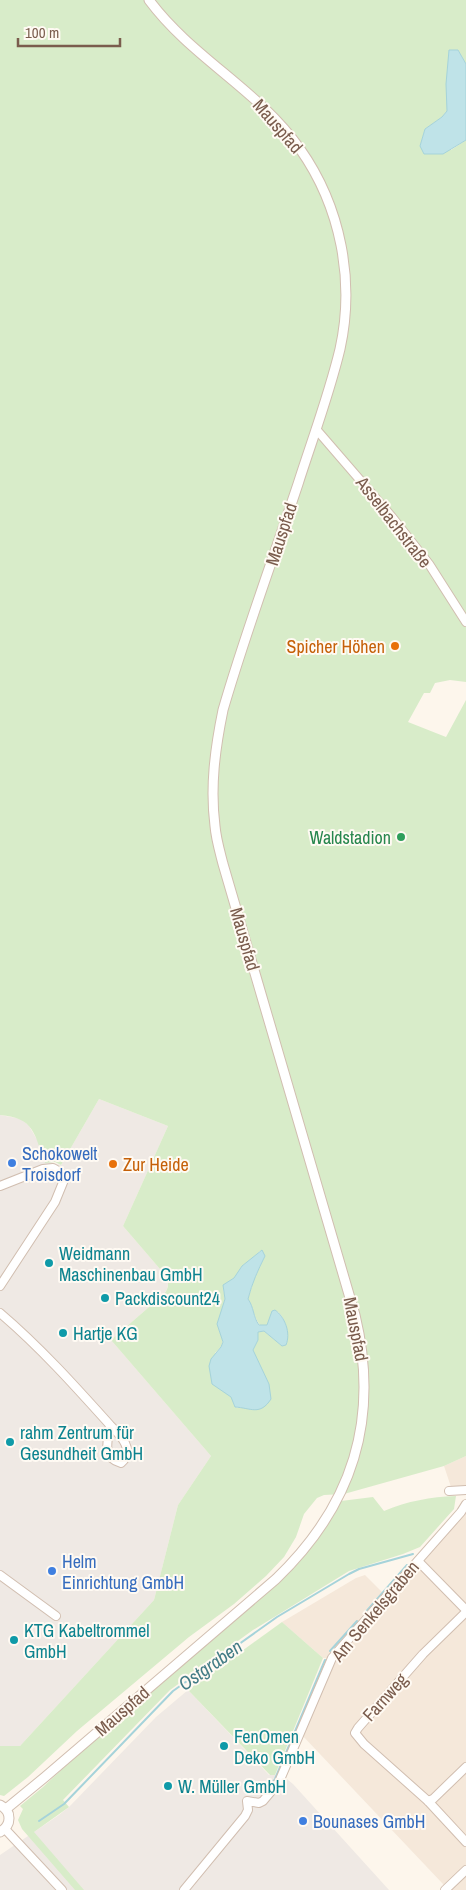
<svg xmlns="http://www.w3.org/2000/svg" width="466" height="1890" viewBox="0 0 466 1890" font-family="'Archivo Narrow',sans-serif">
  <style>
    .residential { fill: #f5e8da }
    .industrial { fill: #efe9e4 }
    .green { fill: #d8ecc9; fill-rule: evenodd }
    .water { fill: #bfe3e8; stroke: #a5d3da }
    .lines { fill: none; stroke-linecap: round; stroke-linejoin: round }
    .stream { stroke: #a5d3da; stroke-width: 2 }
    .minor-casing { stroke: #d1beb0; stroke-width: 10 }
    .tertiary-casing { stroke: #d1beb0; stroke-width: 11 }
    .minor { stroke: #fff; stroke-width: 8 }
    .tertiary { stroke: #fff; stroke-width: 9 }
    .food-dot { fill: #e8710a; stroke: #fffaf3; stroke-width: 2 }
    .leisure-dot { fill: #2e9e5b; stroke: #fffaf3; stroke-width: 2 }
    .shop-dot { fill: #3f7fe0; stroke: #fffaf3; stroke-width: 2 }
    .culture-dot { fill: #0f9aa8; stroke: #fffaf3; stroke-width: 2 }
    .labels { text-anchor: middle; dominant-baseline: central; stroke-width: 4; stroke-linejoin: round; paint-order: stroke }
    .street-label { font-size: 18px; fill: #7a5c4d; stroke: #fffaf3 }
    .food-label { font-size: 18px; fill: #c56008; stroke: #fffaf3; text-anchor: end }
    .leisure-label { font-size: 18px; fill: #27864d; stroke: #fffaf3; text-anchor: end }
    .shop-label { font-size: 18px; fill: #366cbe; stroke: #fffaf3; text-anchor: start }
    .culture-label { font-size: 18px; fill: #0d838f; stroke: #fffaf3; text-anchor: start }
    .water-label { font-size: 19px; font-style: italic; fill: #437c86; stroke: #fffaf3 }
  </style>
  <rect width="100%" height="100%" fill="#fdf6ec"/>
  <g class="residential">
    <polygon points="466,1456 466,1494 451,1487 444,1466"/>
    <polygon points="466,1510 466,1890 446,1890 443,1884 302,1735 334,1659 323,1658 282,1622 356,1578 365,1575 388,1598"/>
  </g>
  <g class="industrial">
    <polygon points="99,1099 168,1126 123,1226 166,1276 168,1284 167,1289 164,1294 111,1340 211,1456 178,1505 154,1600 20,1746 0,1746 0,1115 22,1119 29,1126 50,1162 61,1165"/>
    <polygon points="188,1690 269,1775 282,1775 293,1784 389,1890 0,1890 0,1855 59,1815 69,1807 156,1717"/>
  </g>
  <g class="green">
    <path d="M0,0H466V64L458,50L447,111L442,117L425,129L420,146L451,150L466,140V682L450,680L435,683L430,693H424L408,722L446,737L466,700V1456L444,1466L344,1494L324,1495L317,1498L304,1514L296,1537L284,1557L266,1576L234,1604L189,1637L77,1731L28,1777L4,1796L0,1795V1746H20L154,1600L178,1505L211,1456L111,1340L164,1294C169,1288 169,1283 166,1276L123,1226L168,1126L99,1099L61,1165L55,1162L45,1163C34,1134 35,1118 0,1115ZM260,1251L265,1256L254,1279L248,1299C254,1307 253,1318 261,1326L267,1325L273,1310C285,1312 290,1334 286,1345L282,1346L264,1331L258,1332V1340L253,1350L262,1408C252,1412 247,1406 237,1408L234,1405L233,1399L230,1395L215,1353C223,1346 225,1341 219,1331L225,1299L223,1287L236,1276L242,1266L253,1258Z"/>
    <path d="M456,1496L454,1509L420,1547L403,1554L349,1571L253,1630L170,1690L63,1800L69,1807L34,1832L84,1890H75L22,1829L18,1820L23,1809L20,1806L43,1787L89,1744L295,1567L322,1533L341,1501L373,1497L384,1511C408,1501 430,1497 456,1496Z"/>
    <polygon points="282,1622 323,1658 275,1775 270,1775 188,1690"/>
  </g>
  <g class="water">
    <polygon points="449,50 458,50 466,64 466,140 443,154 424,154 420,146 425,129 442,117 447,111 446,84"/>
    <path d="M262,1250L265,1256C258,1270 252,1283 248,1299C254,1307 253,1317 259,1325H267L272,1311L275,1310C285,1317 291,1333 286,1345L282,1346L264,1331L258,1332V1340L253,1350L269,1384L271,1399C260,1416 251,1408 235,1407L231,1397L212,1384L209,1366L211,1359L221,1347L223,1342L217,1324L225,1299L223,1285L234,1278L242,1266Z"/>
  </g>
  <g class="lines">
    <g class="stream">
      <polyline points="364,1614 407,1565"/>
      <polyline points="330,1651 357,1621"/>
      <polyline points="264,1793 275,1779 325,1660"/>
      <polyline points="39,1821 64,1804 173,1691 277,1617 349,1574 359,1569 413,1554"/>
    </g>
    <defs>
      <g id="minor">
        <polyline points="316,429 392,517 429,564 466,622"/>
        <polyline points="0,1186 43,1169 53,1168 60,1172 64,1180 55,1202 0,1286"/>
        <path d="M0,1313C40,1347 75,1386 110,1425C108,1441 101,1457 121,1463C136,1450 120,1435 110,1425"/>
        <polyline points="449,1491 466,1490"/>
        <polyline points="418,1561 466,1610"/>
        <polyline points="0,1575 56,1616"/>
        <polyline points="466,1612 423,1654 358,1728 355,1733 364,1744 428,1801 466,1842"/>
        <polyline points="428,1801 433,1799 466,1767"/>
        <polyline points="5,1829 62,1890"/>
        <polyline points="184,1890 245,1816 248,1810 247,1801 259,1803 263,1801 279,1782 332,1658 461,1512 466,1504"/>
        <polyline points="445,1890 466,1870"/>
      </g>
      <g id="tertiary">
        <path d="M0,1805C12,1811 12,1825 0,1832"/>
        <path d="M6,1809L45,1777L276,1579C353,1505 380,1419 355,1315L223,864C220,852 216,839 215,826C210,787 215,749 223,710C245,634 273,559 298,484C312,440 329,395 340,349C355,281 341,207 300,149C259,90 192,58 149,0"/>
      </g>
    </defs>
    <use href="#minor" class="minor-casing"/>
    <use href="#tertiary" class="tertiary-casing"/>
    <use href="#minor" class="minor"/>
    <use href="#tertiary" class="tertiary"/>
  </g>
  <g class="food-dot">
    <circle cx="395" cy="646" r="5"/>
    <circle cx="113" cy="1164" r="5"/>
  </g>
  <circle class="leisure-dot" cx="401" cy="837" r="5"/>
  <g class="shop-dot">
    <circle cx="12" cy="1163" r="5"/>
    <circle cx="52" cy="1571" r="5"/>
    <circle cx="303" cy="1821" r="5"/>
  </g>
  <g class="culture-dot">
    <circle cx="49" cy="1263" r="5"/>
    <circle cx="105" cy="1298" r="5"/>
    <circle cx="63" cy="1333" r="5"/>
    <circle cx="10" cy="1442" r="5"/>
    <circle cx="14" cy="1640" r="5"/>
    <circle cx="224" cy="1746" r="5"/>
    <circle cx="168" cy="1786" r="5"/>
  </g>
  <g class="labels">
    <g class="street-label">
      <text transform="translate(278 126) rotate(49)">Mauspfad</text>
      <text transform="translate(394 522) rotate(52)">Asselbachstraße</text>
      <text transform="translate(281 534) rotate(-72)">Mauspfad</text>
      <text transform="translate(245 939) rotate(74)">Mauspfad</text>
      <text transform="translate(356 1329) rotate(79)">Mauspfad</text>
      <text transform="translate(375 1611) rotate(-50)">Am Senkelsgraben</text>
      <text transform="translate(385 1697) rotate(-48)">Farnweg</text>
      <text transform="translate(122 1711) rotate(-41)">Mauspfad</text>
    </g>
    <g class="food-label">
      <text x="385" y="646">Spicher Höhen</text>
      <text x="123" y="1164" text-anchor="start">Zur Heide</text>
    </g>
    <g class="leisure-label">
      <text x="391" y="837">Waldstadion</text>
    </g>
    <g class="shop-label">
      <text x="22" y="1153">Schokowelt<tspan x="22" dy="21">Troisdorf</tspan></text>
      <text x="62" y="1561">Helm<tspan x="62" dy="21">Einrichtung GmbH</tspan></text>
      <text x="313" y="1821">Bounases GmbH</text>
    </g>
    <g class="culture-label">
      <text x="59" y="1253">Weidmann<tspan x="59" dy="21">Maschinenbau GmbH</tspan></text>
      <text x="115" y="1298">Packdiscount24</text>
      <text x="73" y="1333">Hartje KG</text>
      <text x="20" y="1432">rahm Zentrum für<tspan x="20" dy="21">Gesundheit GmbH</tspan></text>
      <text x="24" y="1630">KTG Kabeltrommel<tspan x="24" dy="21">GmbH</tspan></text>
      <text x="234" y="1736">FenOmen<tspan x="234" dy="21">Deko GmbH</tspan></text>
      <text x="178" y="1786">W. Müller GmbH</text>
    </g>
    <g class="water-label">
      <text transform="translate(210 1665) rotate(-35)">Ostgraben</text>
    </g>
  </g>
  <path d="M18 38v8h102v-8" fill="none" stroke="#7a5c4d" stroke-width="2.5"/>
  <text x="25" y="38" font-size="15" fill="#7a5c4d" stroke="#fffaf3" stroke-width="4" paint-order="stroke">100 m</text>
</svg>
